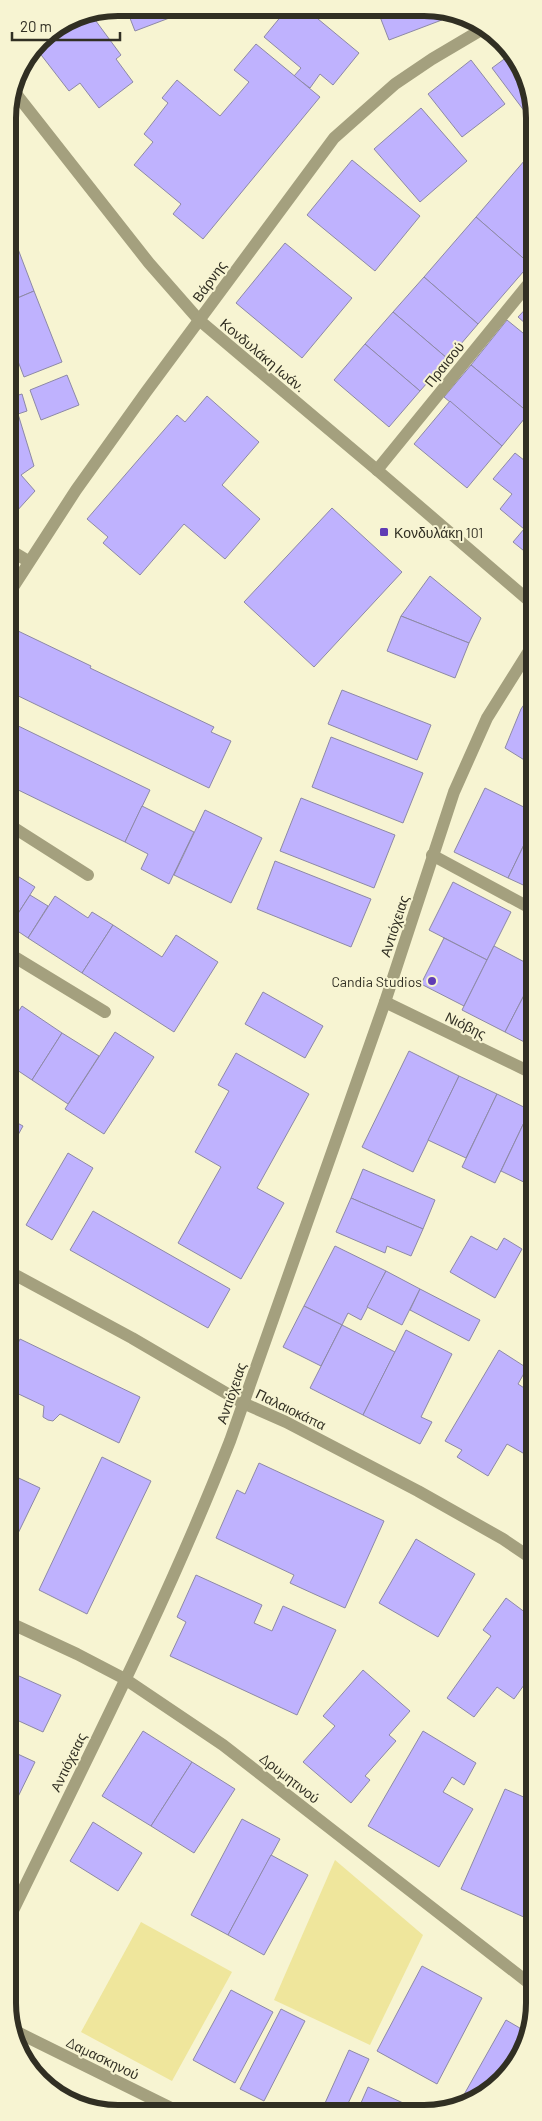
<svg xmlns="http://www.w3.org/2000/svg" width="542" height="2121" viewBox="0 0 542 2121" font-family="Barlow,sans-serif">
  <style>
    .green { fill: #efe69c }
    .building { fill: #bfb2fe; stroke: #8d89a6 }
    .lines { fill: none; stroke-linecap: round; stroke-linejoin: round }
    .minor { stroke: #a4a07e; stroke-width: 12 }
    .poi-dot { fill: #603cb4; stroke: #f7f4d2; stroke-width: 2 }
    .labels { text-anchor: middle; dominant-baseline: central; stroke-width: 4; stroke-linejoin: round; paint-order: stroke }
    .street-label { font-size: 14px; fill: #312f23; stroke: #f7f4d2 }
    .poi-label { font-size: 14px; fill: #312f23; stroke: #f7f4d2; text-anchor: start }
    .rim { fill: none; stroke: #312f23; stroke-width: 6 }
  </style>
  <rect width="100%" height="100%" fill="#f7f4d2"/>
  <g class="green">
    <polygon points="335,1860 423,1935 370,2045 274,2000"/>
    <polygon points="141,1922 232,1972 172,2081 81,2032"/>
  </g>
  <g class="building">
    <polygon points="126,8 193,8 193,9 135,31"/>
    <polygon points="287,9 306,9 359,53 333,85 320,74 310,88 294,76 301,68 264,37"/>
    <polygon points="377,9 446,10 455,15 389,40"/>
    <polygon points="90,13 121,55 116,59 133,82 99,108 80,83 69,91 35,47 40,40 76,16"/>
    <polygon points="256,44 320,97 203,239 173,214 181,204 134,165 153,142 144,134 168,103 162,98 177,80 220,116 249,82 234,70"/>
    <polygon points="511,54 534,103 534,106 525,112 492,68"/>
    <polygon points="471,60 505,104 462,137 428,94"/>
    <polygon points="421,108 467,161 420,202 374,149"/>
    <polygon points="531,153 534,156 534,260 530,264 476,217"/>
    <polygon points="352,160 420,216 375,271 307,215"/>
    <polygon points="476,217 530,264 478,324 424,277"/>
    <polygon points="8,224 18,249 8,253"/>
    <polygon points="285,243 352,298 302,358 236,303"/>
    <polygon points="18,249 34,291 8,302 8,253"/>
    <polygon points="424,277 478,324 448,359 393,312"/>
    <polygon points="34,291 62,362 24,377 8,335 8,302"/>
    <polygon points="534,300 534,331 518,317"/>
    <polygon points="393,312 448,359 420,391 365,344"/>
    <polygon points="507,320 534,342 534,397 524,409 471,365"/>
    <polygon points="365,344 420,391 389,427 334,380"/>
    <polygon points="471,365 529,413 502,446 444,397"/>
    <polygon points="11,369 15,379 8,382 8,370"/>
    <polygon points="67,375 79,405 41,420 30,390"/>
    <polygon points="22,394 27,411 18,414 34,466 21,475 35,491 16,512 8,503 8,398"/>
    <polygon points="207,396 259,442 222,485 260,519 225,559 184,524 140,575 103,543 108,537 87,519 177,415 185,422"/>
    <polygon points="450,401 502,446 467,488 414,444"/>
    <polygon points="515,453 534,468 534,559 513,542 524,529 500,509 512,494 493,479"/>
    <polygon points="332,508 402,572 314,667 244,602"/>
    <polygon points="430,576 481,618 469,643 401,616"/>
    <polygon points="401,616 469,643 455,678 387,651"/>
    <polygon points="16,630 91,666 90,668 214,727 211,732 231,741 209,788 8,691 8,646"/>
    <polygon points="342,690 431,725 417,760 328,724"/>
    <polygon points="534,690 534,766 505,748 521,709"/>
    <polygon points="8,721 150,790 125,842 8,785"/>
    <polygon points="331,737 423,773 403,823 312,787"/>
    <polygon points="485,788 534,812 534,824 508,878 454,852"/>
    <polygon points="301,798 395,835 374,888 280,851"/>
    <polygon points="142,806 194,832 169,884 141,869 148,854 125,842"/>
    <polygon points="205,810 262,838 231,903 174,875"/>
    <polygon points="534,824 534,890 508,878"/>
    <polygon points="275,861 371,899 351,947 257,909"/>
    <polygon points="8,870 35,887 10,926 8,925"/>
    <polygon points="453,882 511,912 487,960 429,930"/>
    <polygon points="30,895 48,906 28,938 10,926"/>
    <polygon points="55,896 88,918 92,912 113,925 82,973 28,938"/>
    <polygon points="113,925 162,957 176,935 218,962 174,1032 82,973"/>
    <polygon points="444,938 487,960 464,1006 421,984"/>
    <polygon points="494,946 534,967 534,976 505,1032 462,1010"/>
    <polygon points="534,976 534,1047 505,1032"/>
    <polygon points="263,992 323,1026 305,1058 245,1024"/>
    <polygon points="8,995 16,1000 8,1012"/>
    <polygon points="22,1006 62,1033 32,1080 8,1064 8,1028"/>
    <polygon points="115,1032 154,1057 104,1134 65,1109"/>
    <polygon points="62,1033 99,1056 68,1104 32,1080"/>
    <polygon points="409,1051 459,1076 413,1172 362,1147"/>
    <polygon points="236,1053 309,1094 257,1188 284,1203 241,1279 178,1243 221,1167 195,1152 229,1091 218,1085"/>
    <polygon points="459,1076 497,1094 466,1158 428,1140"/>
    <polygon points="497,1094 530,1110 495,1183 462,1167"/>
    <polygon points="530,1110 534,1111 534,1187 501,1171"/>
    <polygon points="8,1118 23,1126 8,1153"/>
    <polygon points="68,1153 93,1168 52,1240 26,1225"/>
    <polygon points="363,1169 435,1200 423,1229 351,1198"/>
    <polygon points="351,1198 423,1229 411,1256 387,1246 385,1253 336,1232"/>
    <polygon points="93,1211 230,1289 208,1328 70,1250"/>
    <polygon points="471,1236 497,1250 504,1238 522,1249 495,1298 450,1272"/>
    <polygon points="335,1246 386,1271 361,1320 348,1313 342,1325 304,1306"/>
    <polygon points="386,1271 420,1289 402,1325 367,1307"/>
    <polygon points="420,1289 480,1320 469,1341 410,1310"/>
    <polygon points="304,1306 342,1325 321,1366 283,1347"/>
    <polygon points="342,1325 395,1352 363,1415 310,1388"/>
    <polygon points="8,1327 17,1330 8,1351"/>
    <polygon points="406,1330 452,1354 421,1417 432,1422 420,1444 363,1415"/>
    <polygon points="20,1339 140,1397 119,1443 60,1414 53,1421 48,1420 43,1417 44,1406 8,1389 8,1364"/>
    <polygon points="499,1350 527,1368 518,1384 532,1393 527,1403 534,1407 534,1449 530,1457 507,1444 488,1476 457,1457 462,1450 445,1441"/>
    <polygon points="102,1457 151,1481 87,1614 39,1590"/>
    <polygon points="259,1463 384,1521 345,1608 290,1583 294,1575 216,1538 237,1490 245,1494"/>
    <polygon points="8,1473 40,1488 8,1554"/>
    <polygon points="416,1539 475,1574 438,1637 379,1603"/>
    <polygon points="196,1575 262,1605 254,1623 272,1631 283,1606 336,1630 297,1715 170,1656 186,1622 177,1617"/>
    <polygon points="506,1598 534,1619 534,1656 529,1663 534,1667 534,1671 514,1699 497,1687 474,1717 447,1698 491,1636 483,1630"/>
    <polygon points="363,1670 410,1711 389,1735 396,1741 365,1776 370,1780 351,1803 303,1762 335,1726 323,1716"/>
    <polygon points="8,1671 61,1695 43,1732 8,1716"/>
    <polygon points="143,1731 192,1762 151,1826 102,1796"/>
    <polygon points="423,1731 476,1763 464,1785 452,1777 443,1792 473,1809 439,1867 368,1826"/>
    <polygon points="8,1744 11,1746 9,1750 35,1762 14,1805 8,1802"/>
    <polygon points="192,1762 235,1789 194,1853 151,1826"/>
    <polygon points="505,1789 533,1801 529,1811 534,1813 534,1900 526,1918 461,1889"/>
    <polygon points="242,1819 280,1839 228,1935 191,1915"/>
    <polygon points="93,1822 142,1853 118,1891 70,1861"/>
    <polygon points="271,1855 308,1875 264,1955 228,1935"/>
    <polygon points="422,1966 482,1998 437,2084 377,2051"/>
    <polygon points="231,1990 273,2012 235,2083 193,2060"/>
    <polygon points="281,2009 305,2021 264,2101 240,2089"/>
    <polygon points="506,2020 525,2031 507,2076 473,2102 457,2107"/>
    <polygon points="349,2050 369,2059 344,2112 321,2112"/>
    <polygon points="368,2087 423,2112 357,2112"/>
    <polygon points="57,2089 111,2111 96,2111"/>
  </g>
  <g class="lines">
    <g class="minor">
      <polyline points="13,90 149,263 199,320 377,470 534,605"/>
      <polyline points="377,470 534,277"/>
      <polyline points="8,549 28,561"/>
      <polyline points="8,595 76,490 146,392 334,138 395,84 432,59 481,30"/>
      <polyline points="8,824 88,875"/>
      <polyline points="432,855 534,910"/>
      <polyline points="8,953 105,1012"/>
      <polyline points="385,1002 534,1074"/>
      <polyline points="8,1271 132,1338 243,1403 286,1422 418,1491 503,1539 534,1560"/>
      <polyline points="8,1622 77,1654 125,1679 223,1745 534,1987"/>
      <path d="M8,1921C85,1762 166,1605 230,1441L385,1002L454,792L487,718L534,643"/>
      <polyline points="15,2031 179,2112"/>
    </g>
  </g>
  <g class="poi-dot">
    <rect x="379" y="527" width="10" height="10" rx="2.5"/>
    <circle cx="432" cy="981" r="5"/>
  </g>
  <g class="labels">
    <g class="street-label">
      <text transform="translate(209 281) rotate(-54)">Βάρνης</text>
      <text transform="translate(263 355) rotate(40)">Κονδυλάκη Ιωάν.</text>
      <text transform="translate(444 364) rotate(-51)">Πραισού</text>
      <text transform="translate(394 926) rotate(-72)">Αντιόχειας</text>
      <text transform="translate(466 1025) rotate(26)">Νιόβης</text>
      <text transform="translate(231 1393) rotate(-71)">Αντιόχειας</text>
      <text transform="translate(291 1409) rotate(26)">Παλαιοκάπα</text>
      <text transform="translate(68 1762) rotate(-64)">Αντιόχειας</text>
      <text transform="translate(290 1778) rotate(38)">Δρυμητινού</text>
      <text transform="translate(103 2058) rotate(26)">Δαμασκηνού</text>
    </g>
    <g class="poi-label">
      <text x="394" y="532">Κονδυλάκη 101</text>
      <text x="422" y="981" text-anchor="end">Candia Studios</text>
    </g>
  </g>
  <path d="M0 0H542V2121H0ZM118 16H424A102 102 0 0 1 526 118V2003A102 102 0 0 1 424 2105H118A102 102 0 0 1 16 2003V118A102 102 0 0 1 118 16Z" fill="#f7f4d2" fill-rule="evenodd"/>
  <path class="rim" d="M118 16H424A102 102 0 0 1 526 118V2003A102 102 0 0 1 424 2105H118A102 102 0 0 1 16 2003V118A102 102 0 0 1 118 16Z"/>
  <path d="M12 32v8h108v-8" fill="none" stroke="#312f23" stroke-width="2.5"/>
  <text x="20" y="32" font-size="15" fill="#312f23" stroke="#f7f4d2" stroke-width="4" paint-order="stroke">20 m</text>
</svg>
